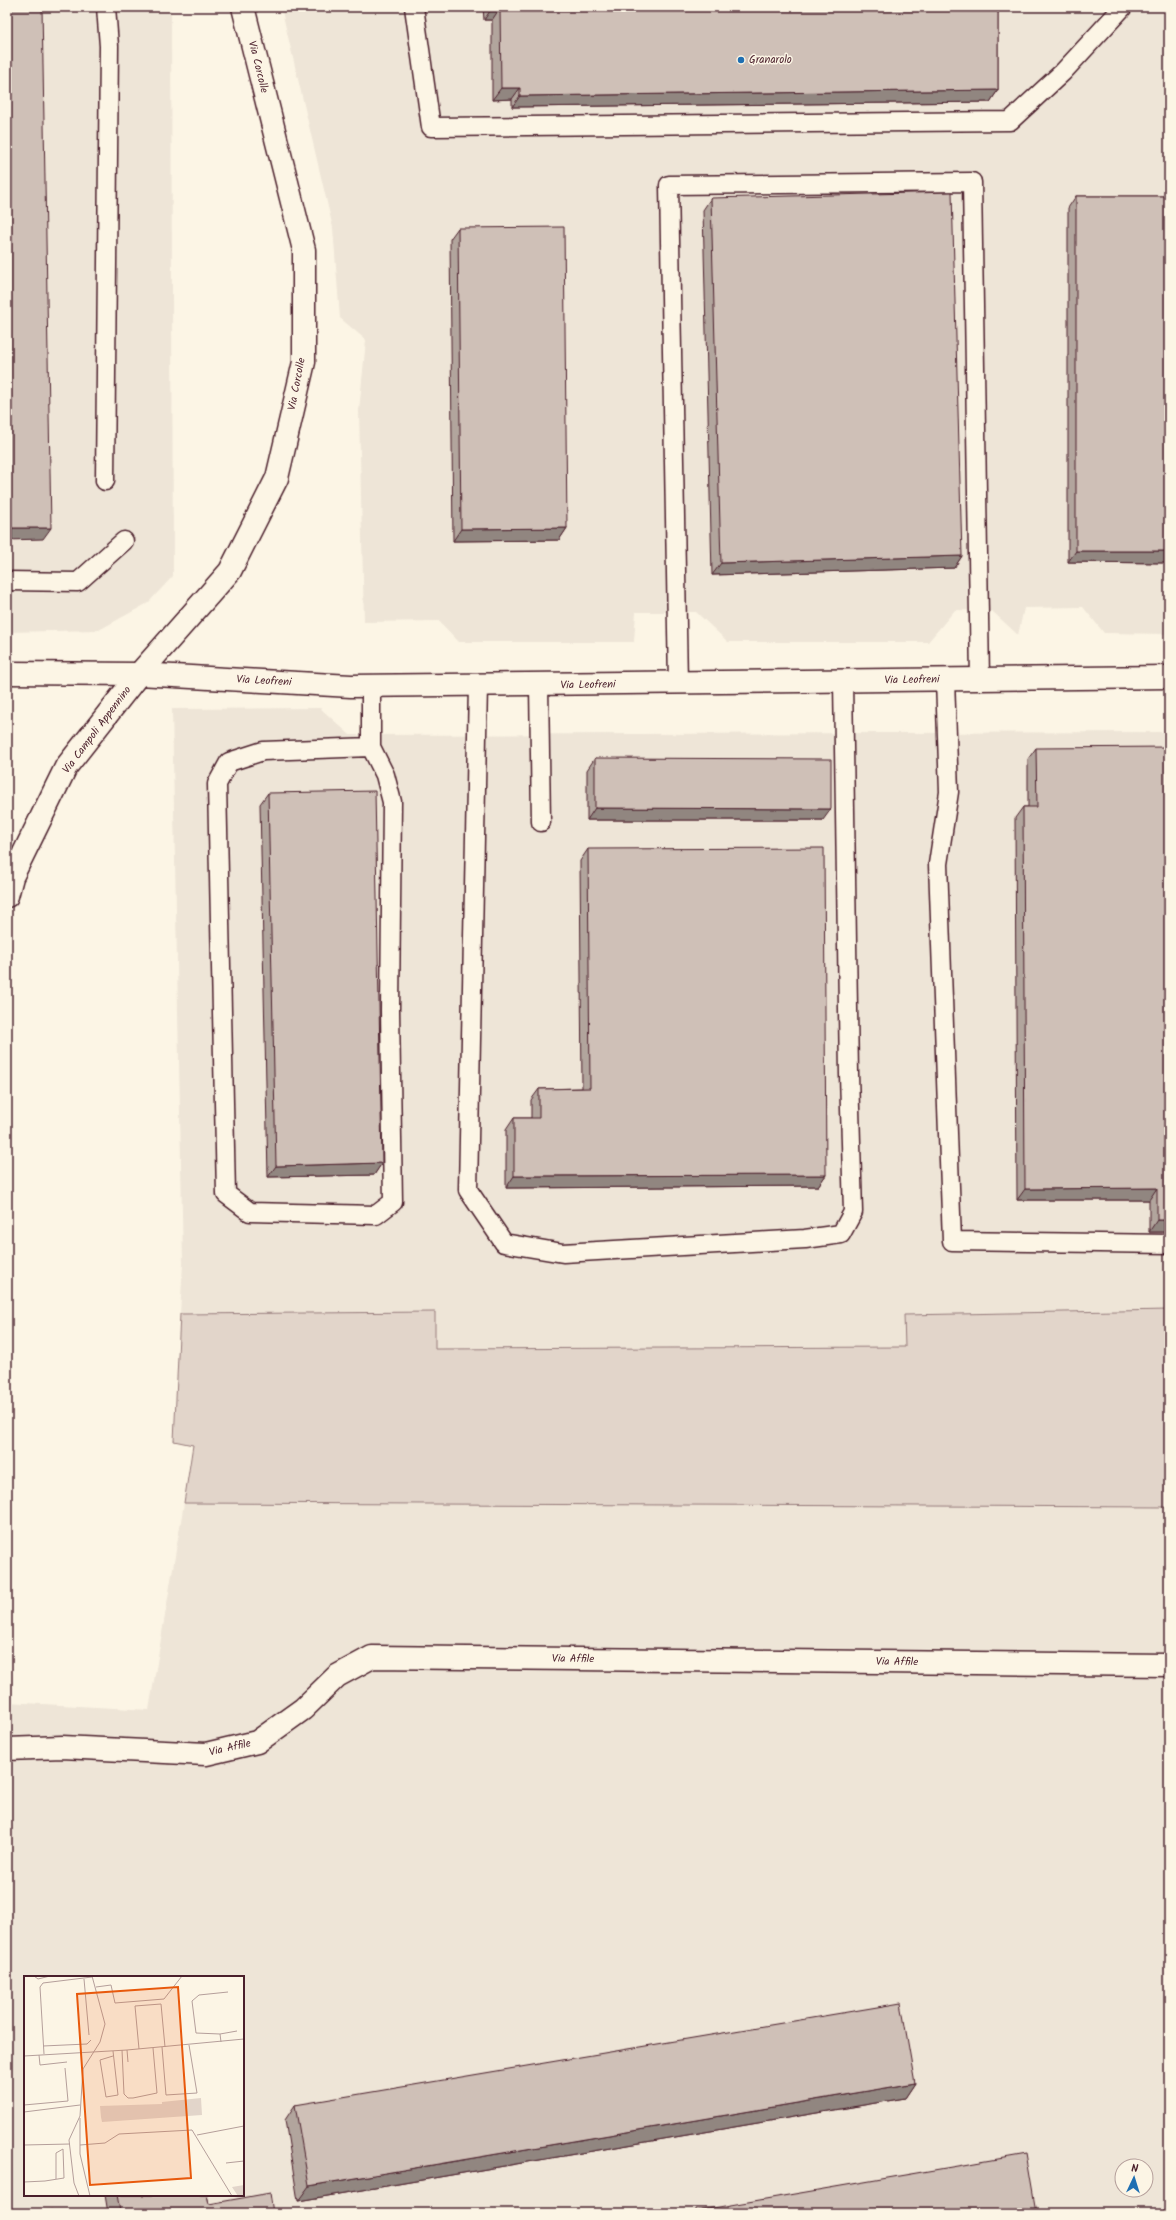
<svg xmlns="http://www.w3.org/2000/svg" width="1176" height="2220" viewBox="0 0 1176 2220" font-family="Kalam,sans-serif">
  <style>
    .built { fill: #eee5d7; fill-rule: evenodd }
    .green { fill: #e2d5ca; stroke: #967a7a }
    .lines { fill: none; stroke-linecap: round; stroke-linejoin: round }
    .service-casing { stroke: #4a1f2b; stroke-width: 21 }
    .minor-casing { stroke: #4a1f2b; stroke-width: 25 }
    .service { stroke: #fcf5e5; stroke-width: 18 }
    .minor { stroke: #fcf5e5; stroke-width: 22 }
    .wall { fill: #b2a59d; stroke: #4a1f2b }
    .shaded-wall { fill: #918680; stroke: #4a1f2b }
    .building { fill: #cfc0b7; stroke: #4a1f2b }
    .poi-dot { fill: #1f6fb2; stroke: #fcf5e5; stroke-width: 1.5 }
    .labels { text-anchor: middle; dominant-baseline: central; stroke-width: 3; stroke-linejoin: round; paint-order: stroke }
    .poi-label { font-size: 11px; fill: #4a1f2b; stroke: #fcf5e5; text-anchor: start }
    .street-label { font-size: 11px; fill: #4a1f2b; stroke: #fcf5e5 }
    .inset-road { fill: none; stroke: #b59f9b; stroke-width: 1 }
    .view { fill: #e8590c; fill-opacity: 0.15; stroke: #e8590c; stroke-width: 2 }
    .inset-edge { fill: none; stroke: #4a1f2b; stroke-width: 2 }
  </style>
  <rect width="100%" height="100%" fill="#fcf5e5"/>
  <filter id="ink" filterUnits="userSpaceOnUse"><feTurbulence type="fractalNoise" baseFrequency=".025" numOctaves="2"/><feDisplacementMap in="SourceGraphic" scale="8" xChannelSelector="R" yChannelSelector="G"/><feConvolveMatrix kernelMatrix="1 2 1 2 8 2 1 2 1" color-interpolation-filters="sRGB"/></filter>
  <g filter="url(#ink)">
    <g class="built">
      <polygon points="7,7 171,7 173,576 148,603 99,630 7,632"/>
      <polygon points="281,7 1169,7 1169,634 1104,633 1083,607 1024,608 1018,635 992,611 955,610 928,642 728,642 696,612 636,612 634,642 459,642 439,621 364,622 359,411 366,340 340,318 333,228"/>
      <polygon points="320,708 350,735 1169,732 1169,1310 904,1315 906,1347 435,1349 435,1312 180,1314 183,1264 172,709"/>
      <path d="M184,1503L1169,1507V2213H7V1702L149,1710ZM25,1977H243V2195H25ZM1122,2166H1146V2190H1122Z"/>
    </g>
    <polygon class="green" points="1169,1310 1169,1507 184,1503 193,1445 174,1441 180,1314 435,1312 435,1349 905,1347 904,1315"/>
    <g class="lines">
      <defs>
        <g id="service">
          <polyline points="414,7 431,127 1010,121 1063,72 1123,7"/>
          <polyline points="105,481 109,46 106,7"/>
          <polyline points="7,581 78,582 124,541"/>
          <polyline points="945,680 949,792 938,864 952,1241 1169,1244"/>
          <polyline points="678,683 669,185 972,182 980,679"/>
          <polyline points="478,685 468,1190 504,1243 563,1253 805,1239 841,1234 853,1212 849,1074 843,681"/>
          <polyline points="539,685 541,822"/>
          <polyline points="371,747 263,751 229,762 217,784 226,1194 250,1212 376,1215 393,1202 390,1010 392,802 385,775 371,747 371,686"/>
        </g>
        <g id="minor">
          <polyline points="7,673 139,674 351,686 1169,677"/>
          <polyline points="7,896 12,877 66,767 139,674 230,571 277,478 304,362 304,250 243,7"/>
          <polyline points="7,1749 62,1747 206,1754 257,1742 303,1709 337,1676 372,1657 1169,1665"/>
        </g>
      </defs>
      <use href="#service" class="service-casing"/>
      <use href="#minor" class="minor-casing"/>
      <use href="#service" class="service"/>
      <use href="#minor" class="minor"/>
    </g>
    <g class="wall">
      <polygon points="483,7 998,7 998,90 990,102 512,107 512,99 492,100 492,20 484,20"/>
      <polygon points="1076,196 1169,196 1169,563 1068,562 1068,208"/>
      <polygon points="711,198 962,556 954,568 712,575 703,210"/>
      <polygon points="458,228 567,528 559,540 453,541 450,239"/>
      <polygon points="1036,748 1169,1232 1149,1232 1149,1200 1017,1200 1015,818 1023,807 1028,807 1028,759"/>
      <polygon points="595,758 823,820 587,820 587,770"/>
      <polygon points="268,793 382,1163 374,1175 268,1177 260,804"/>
      <polygon points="588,849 826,1175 818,1186 506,1188 506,1130 514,1118 531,1118 531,1100 539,1089 582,1088 580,861"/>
      <polygon points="915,2083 905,2098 298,2201 285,2120 295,2105"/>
      <polygon points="105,2195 207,2195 209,2204 273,2213 108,2213"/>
    </g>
    <g class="shaded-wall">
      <polygon points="492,8 500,8 492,20 484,20"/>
      <polygon points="501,88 520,88 512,99 492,100"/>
      <polygon points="998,90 990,102 512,107 520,96"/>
      <polygon points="7,528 51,528 43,539 7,540"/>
      <polygon points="567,528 559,540 453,541 461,529"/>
      <polygon points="1076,551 1169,551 1169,563 1068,562"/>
      <polygon points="962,556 954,568 712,575 721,563"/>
      <polygon points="595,808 831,809 823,820 587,820"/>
      <polygon points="382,1163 374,1175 268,1177 276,1166"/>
      <polygon points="826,1175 818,1186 506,1188 514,1176"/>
      <polygon points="1157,1188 1149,1200 1017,1200 1025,1189"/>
      <polygon points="1157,1220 1169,1220 1169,1232 1149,1232"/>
      <polygon points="915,2083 905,2098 298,2201 309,2186"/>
    </g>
    <g class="building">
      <polygon points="7,7 42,7 51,528 7,528"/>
      <polygon points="492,7 998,7 998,90 520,96 520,88 501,88 500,8 492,8"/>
      <polygon points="952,192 962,556 721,563 711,198"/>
      <rect x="1076" y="196" width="93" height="355"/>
      <polygon points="564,227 567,528 461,529 458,228"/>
      <polygon points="1169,747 1169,1220 1157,1220 1157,1188 1025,1189 1023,807 1037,807 1036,748"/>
      <polygon points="595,758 831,759 831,809 595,808"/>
      <polygon points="375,791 382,1163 276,1166 268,793"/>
      <polygon points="824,848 826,1175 514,1176 514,1118 539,1118 539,1089 590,1088 588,849"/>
      <polygon points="901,2003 915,2083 309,2186 295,2105"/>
      <polygon points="1027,2154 1037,2213 684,2213"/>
      <polygon points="270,2193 273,2213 110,2213 120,2211 117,2195 207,2195 209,2204"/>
      <polygon points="52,2210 52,2213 33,2213"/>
    </g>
  </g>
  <circle class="poi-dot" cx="741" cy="60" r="4"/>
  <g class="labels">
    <g class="poi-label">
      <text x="749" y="60">Granarolo</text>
    </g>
    <g class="street-label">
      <text transform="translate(258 67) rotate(76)">Via Corcolle</text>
      <text transform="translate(297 384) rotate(-79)">Via Corcolle</text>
      <text transform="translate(912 680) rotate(-1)">Via Leofreni</text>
      <text transform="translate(264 681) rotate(3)">Via Leofreni</text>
      <text transform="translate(588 685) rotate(-1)">Via Leofreni</text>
      <text transform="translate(97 730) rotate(-53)">Via Campoli Appennino</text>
      <text transform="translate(573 1659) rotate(1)">Via Affile</text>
      <text transform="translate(897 1662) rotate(1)">Via Affile</text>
      <text transform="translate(230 1748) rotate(-13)">Via Affile</text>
    </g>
  </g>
  <g transform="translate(24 1976)">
    <rect width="220" height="220" fill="#fcf5e5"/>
    <path d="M177,122L178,139L78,146L77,141L76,130L138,128V126ZM220,209V220H214L208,211Z" fill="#e2d5ca"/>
    <path class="inset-road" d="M10,0L14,3L26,0M60,3L65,59M72,11L87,9L91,27L140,23L158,0M196,58L172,57L168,25L175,19L204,16M197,66L196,58L213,55M19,70L63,68L67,64M138,71L142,119L173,117L165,69M115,73L111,30L137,28L141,71M98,74L100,118L104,122H109L133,117L129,72M103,74L104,86M89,75L94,119L82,121L76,84L89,80M20,78L16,11L19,7L68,1M15,79L16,89L43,86M0,80L103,74L220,63M0,129L44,125L41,92M0,136L56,129M56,142V178L66,220M173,159L220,150M0,169L46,168M56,169L81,167L95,158L168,154L208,220M202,187L220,185M0,206L21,205L40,202L39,173L32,177V203M55,220L50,207L45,164L56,140L59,93L76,66L81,48L68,0"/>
    <path class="view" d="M154,11L167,202L66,209L53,18Z"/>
    <rect width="220" height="220" class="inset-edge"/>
  </g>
  <rect width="1176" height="2220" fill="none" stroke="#fcf5e5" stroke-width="24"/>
  <rect x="12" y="12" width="1152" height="2196" fill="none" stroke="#4a1f2b" stroke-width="1.5" filter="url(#ink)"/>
  <g transform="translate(1134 2178) rotate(4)"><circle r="19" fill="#fcf5e5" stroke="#b59f9b"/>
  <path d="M0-3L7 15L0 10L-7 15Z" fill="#1f6fb2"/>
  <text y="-6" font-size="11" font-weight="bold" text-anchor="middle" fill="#4a1f2b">N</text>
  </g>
</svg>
